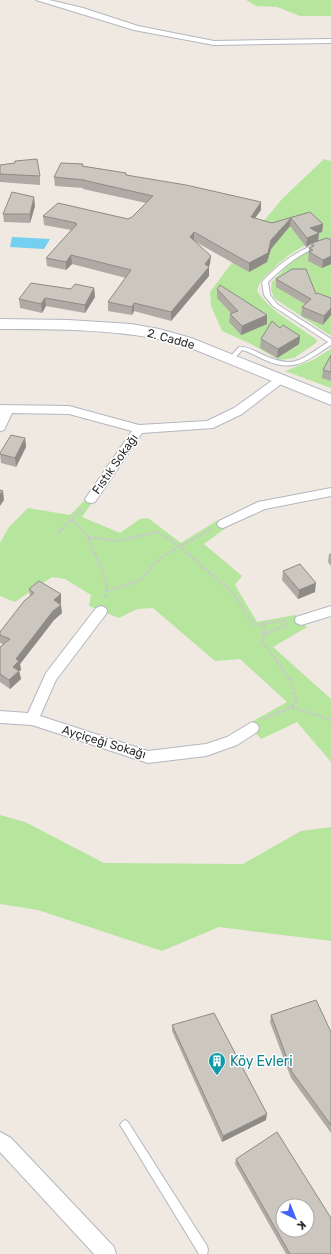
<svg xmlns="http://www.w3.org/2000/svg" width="331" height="1254" viewBox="0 0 331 1254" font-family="Rubik,sans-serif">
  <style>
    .green { fill: #b6e59e }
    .water { fill: #75cff0 }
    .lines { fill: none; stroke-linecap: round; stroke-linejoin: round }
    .lane-casing { stroke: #b4b7c1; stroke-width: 2 }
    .street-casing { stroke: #b4b7c1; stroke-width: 2 }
    .secondary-casing { stroke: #b4b7c1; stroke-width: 2 }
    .path { stroke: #c9c9c9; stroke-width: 2.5; stroke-dasharray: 3 2; stroke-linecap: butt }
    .lane { fill: #fff; fill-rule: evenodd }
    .street { fill: #fff; fill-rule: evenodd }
    .secondary { fill: #fff; fill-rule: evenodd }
    .wall { fill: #afaba4 }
    .shaded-wall { fill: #8e8b86 }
    .building { fill: #cbc7bf; stroke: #8e8b86; fill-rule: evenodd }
    .labels { text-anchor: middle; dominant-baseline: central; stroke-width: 3; stroke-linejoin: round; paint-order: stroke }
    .street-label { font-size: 12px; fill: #2e2e2e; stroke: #fff }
    .near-culture-label { font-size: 14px; fill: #0d838f; stroke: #fff; text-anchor: start }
  </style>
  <rect width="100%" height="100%" fill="#efe9e1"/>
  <g class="green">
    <polygon points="246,0 331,0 331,16 300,16 277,7 256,6"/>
    <path d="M324,159L331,161V238C303,244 291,251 271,271C264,277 259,281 257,291C272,313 296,324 317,340L316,343L294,358L279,360L249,343L222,331L211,306L210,292L257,229L282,199Z"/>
    <polygon points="331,245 331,335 328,334 274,298 271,289 272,282 288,265 299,255 308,251"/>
    <polygon points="331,349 331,388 285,371 313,360"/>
    <polygon points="88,497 94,500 82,517 120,533 140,519 148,518 181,543 218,520 227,527 204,544 242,576 235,585 257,622 295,615 307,627 273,647 331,699 331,762 297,722 261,739 248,724 287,702 240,659 215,661 153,608 137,609 119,618 89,606 91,595 65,579 52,577 15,602 0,596 0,543 9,527 28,508 70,515"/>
    <polygon points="0,815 25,822 104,863 243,864 301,831 331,827 331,941 219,927 162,951 38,910 0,904"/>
  </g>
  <polygon class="water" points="12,237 50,239 44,249 10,247"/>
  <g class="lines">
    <defs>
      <g id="lane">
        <path d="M331,239V243C303,250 288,263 268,282L270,295L277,304L331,339V345C306,361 295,373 265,360C258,357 250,352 242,350L233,360H229V358L239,347C246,346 253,350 259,353C294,370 299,361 328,342L273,306L264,295L262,282C282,260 303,247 331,239Z"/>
        <polygon points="125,1120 128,1122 207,1246 208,1250 207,1254 199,1254 122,1128 120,1125 122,1122"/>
      </g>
      <g id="street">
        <polygon points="36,0 49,0 83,8 138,26 214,41 331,39 331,43 214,45 134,30"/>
        <polygon points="281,376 286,379 285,381 242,414 213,428 142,433 95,502 91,503 87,502 85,499 132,431 69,414 12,413 4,430 0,431 0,405 69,406 139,425 207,421 234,408 277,377"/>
        <polygon points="331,488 331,496 265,509 223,528 219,527 217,524 219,521 258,502"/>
        <polygon points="101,606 106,608 107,611 106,614 56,680 40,716 148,751 206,744 227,737 252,722 257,724 259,728 257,732 237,745 206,756 148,763 32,725 0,723 0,711 28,713 46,673 96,608"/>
        <polygon points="331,606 331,616 301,625 296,623 295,620 296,617"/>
        <polygon points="0,1132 11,1138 114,1247 116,1254 94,1254 0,1152"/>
      </g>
      <path id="secondary" d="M0,319L68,320L131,324L159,329L191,338L331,394V405L181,344C121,329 61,329 0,329Z"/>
    </defs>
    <use href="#lane" class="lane-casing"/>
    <use href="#street" class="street-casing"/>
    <use href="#secondary" class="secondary-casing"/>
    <g class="path">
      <polyline points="72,519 88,537 98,561 106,581 107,591 105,599"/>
      <polyline points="58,533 83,508"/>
      <polyline points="88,537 117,541 158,532 180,547 234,594 252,623 256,625 287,620"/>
      <polyline points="107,591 130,584 142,578 156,562 168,553 211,529"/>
      <polyline points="263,634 265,624"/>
      <polyline points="292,707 331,720"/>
      <path d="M264,719C275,713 289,711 297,701L289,678L262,641L263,635L288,624"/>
    </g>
    <use href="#lane" class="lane"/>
    <use href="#street" class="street"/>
    <use href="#secondary" class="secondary"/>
  </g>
  <g class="wall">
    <polygon points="0,165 40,176 40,185 0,182"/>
    <polygon points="83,166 126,175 261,210 255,218 272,223 310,212 323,224 322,232 319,233 318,241 331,240 331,264 322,268 308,261 309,248 311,247 311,244 306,247 290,226 271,249 267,262 249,272 194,241 210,264 209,267 209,276 171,321 134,311 132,315 108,311 108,302 126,278 72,264 66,270 47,266 46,258 71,230 44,225 43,216 128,219 132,217 146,203 83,189 83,188 55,186 54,177"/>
    <polygon points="35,206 30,223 4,222 3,214"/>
    <polygon points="276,279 316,294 331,298 323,325 301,316 302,307 305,304 276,287"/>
    <polygon points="94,288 95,297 85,313 46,306 42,313 20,308 19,299 71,289"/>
    <polygon points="217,289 267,315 267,324 241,335 229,322 230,314 231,313 217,298"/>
    <polygon points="280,328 300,336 299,344 277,358 260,348 261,339"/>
    <polygon points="331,355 331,381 322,378 323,370"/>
    <polygon points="25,438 26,447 16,467 1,463 0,453"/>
    <polygon points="331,553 331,566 328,562 329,554"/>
    <polygon points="283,571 315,592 298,599 282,580"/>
    <polygon points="29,589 61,603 60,604 62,613 54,620 20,664 21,670 19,671 21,679 10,689 0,682 0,647 3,644 0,643 0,632 30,597"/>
    <polygon points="271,1015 331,1032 331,1133 291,1078 270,1022"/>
    <polygon points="172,1025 266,1120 222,1142 172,1031"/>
    <polygon points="236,1159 331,1254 286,1254 235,1164"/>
  </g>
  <g class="shaded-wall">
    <polygon points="34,197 35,206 30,223 30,214"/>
    <polygon points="261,202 261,210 250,225 251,217"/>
    <polygon points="291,218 290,226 271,249 267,262 249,272 249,263 271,240"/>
    <polygon points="323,224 322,232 309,236 310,228"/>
    <polygon points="194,232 194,240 190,237"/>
    <polygon points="319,233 318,242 312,243 311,244 306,247 307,238"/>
    <polygon points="71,255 72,264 66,270 66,262"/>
    <polygon points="211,256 210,264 207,269 209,267 209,276 171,321 171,312"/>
    <polygon points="331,256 331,264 322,268 323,260"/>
    <polygon points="94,288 95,297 85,313 85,305"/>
    <polygon points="45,298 46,306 42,313 41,304"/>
    <polygon points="134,303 134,311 132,315 132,307"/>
    <polygon points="331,308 331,315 323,325 324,316"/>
    <polygon points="267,315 267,324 241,335 242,326"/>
    <polygon points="300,336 299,344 277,358 278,349"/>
    <polygon points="25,438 26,447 16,467 15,458"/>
    <polygon points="3,491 4,500 0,506 0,495"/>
    <polygon points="316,583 315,592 298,599 299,590"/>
    <polygon points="61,594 61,603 55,609 54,600"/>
    <polygon points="61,605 62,613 54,620 20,664 21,670 14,675 13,667 16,659 53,611"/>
    <polygon points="19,671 21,679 10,689 9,680"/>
    <polygon points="267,1114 266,1120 222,1142 223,1136"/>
  </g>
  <g class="building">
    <polygon points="37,159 40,176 0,174 0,165 15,163 15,161"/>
    <polygon points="61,163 83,164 82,166 126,173 126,175 186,185 261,202 251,217 272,223 310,212 323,224 310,228 319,233 307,238 291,218 271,240 268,253 249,263 194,232 190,237 211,256 205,264 209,267 171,312 134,303 132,307 108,302 131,270 71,255 66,262 46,258 77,224 75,224 76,223 43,216 58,203 128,219 132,217 153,196 83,180 84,180 54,177"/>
    <polygon points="12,192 34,197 30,214 3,214"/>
    <polygon points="327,238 331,240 331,256 323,260 309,252 313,250 309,248 314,246 312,243"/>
    <polygon points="292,269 306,269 316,294 317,293 331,298 331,308 324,316 302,307 311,299 276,279"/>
    <polygon points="31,283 71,289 75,284 94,288 85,305 45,298 41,304 19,299"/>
    <polygon points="220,285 267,315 242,326 230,314 238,311 217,289"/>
    <polygon points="272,321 280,328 283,325 300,336 278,349 261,339"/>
    <polygon points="331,355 331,372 323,370"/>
    <polygon points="11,435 25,438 15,458 0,454 0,453"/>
    <polygon points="0,490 3,491 0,495"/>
    <polygon points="300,564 316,583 299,590 283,571"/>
    <polygon points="39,581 61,594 54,600 61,605 53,611 16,659 19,661 13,667 19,671 9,680 0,674 0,647 10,639 0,635 0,632 24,601 34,593 29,589"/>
    <polygon points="316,1000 331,1032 331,1125 292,1072 271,1015"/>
    <polygon points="214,1013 267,1114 223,1136 172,1025"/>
    <path d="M277,1132L331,1218V1254H290L236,1159ZM283,1206H307V1230H283Z"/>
  </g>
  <defs>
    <symbol id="building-pin" viewBox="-11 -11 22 30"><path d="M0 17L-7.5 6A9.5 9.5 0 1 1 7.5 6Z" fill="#0f9aa8" stroke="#fff"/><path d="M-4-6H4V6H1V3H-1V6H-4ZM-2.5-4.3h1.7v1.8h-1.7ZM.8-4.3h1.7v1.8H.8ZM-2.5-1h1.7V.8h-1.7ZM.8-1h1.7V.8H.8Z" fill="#fff"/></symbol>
  </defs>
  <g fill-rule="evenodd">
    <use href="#building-pin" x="207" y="1051" width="20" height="27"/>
  </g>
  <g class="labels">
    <g class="street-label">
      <text transform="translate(171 339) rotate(15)">2. Cadde</text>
      <text transform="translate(115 464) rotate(-55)">Fıstık Sokağı</text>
      <text transform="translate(104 742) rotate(17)">Ayçiçeği Sokağı</text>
    </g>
    <g class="near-culture-label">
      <text x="230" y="1061">Köy Evleri</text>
    </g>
  </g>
  <g transform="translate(295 1218) rotate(137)"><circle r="19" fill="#ffffff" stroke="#ababab"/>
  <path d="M0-3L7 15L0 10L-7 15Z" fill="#4264fb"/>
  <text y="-6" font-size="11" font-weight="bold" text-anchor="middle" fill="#2e2e2e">K</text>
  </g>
</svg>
